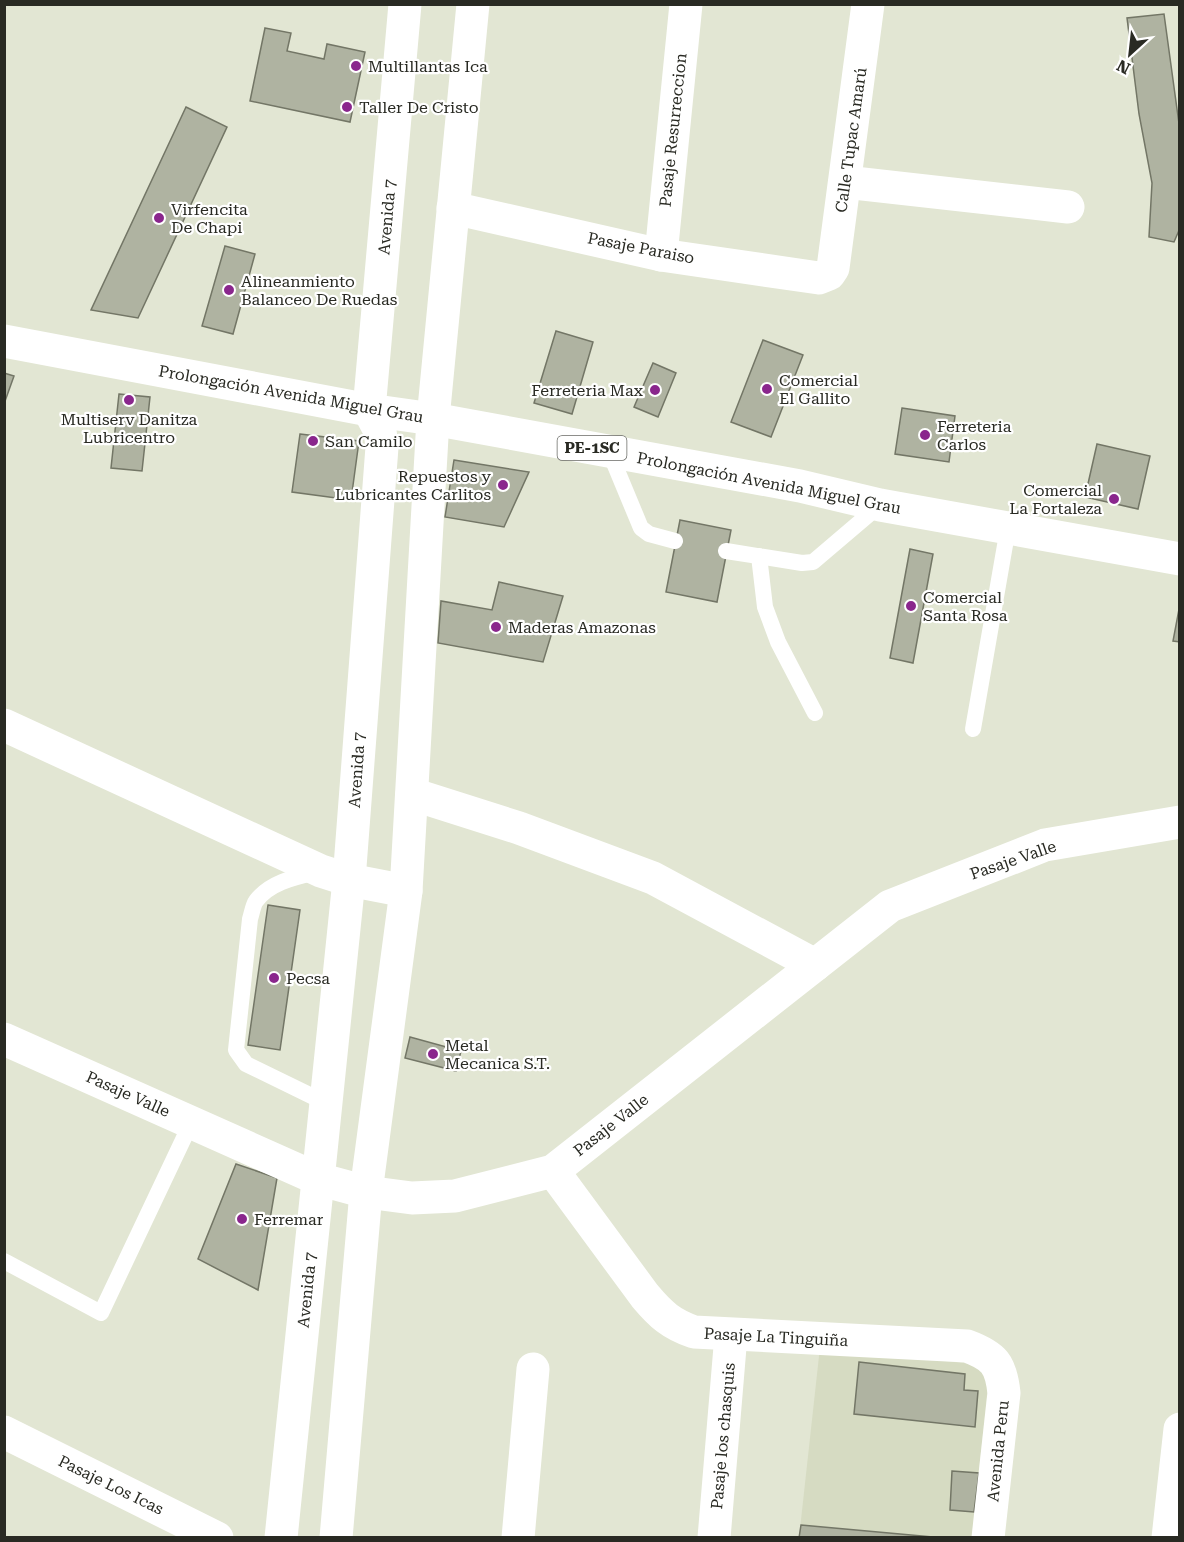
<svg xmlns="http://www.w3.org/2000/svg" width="1184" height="1542" viewBox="0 0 1184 1542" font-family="'Roboto Serif',serif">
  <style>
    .built { fill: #d6dbc2 }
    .building { fill: #afb3a1; stroke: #737666; stroke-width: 1.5 }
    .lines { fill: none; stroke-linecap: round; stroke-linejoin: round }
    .lane { stroke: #fff; stroke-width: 16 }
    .street { stroke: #fff; stroke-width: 33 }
    .secondary { stroke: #fff; stroke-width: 33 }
    .primary { stroke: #fff; stroke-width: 33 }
    .poi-dot { fill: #8a268d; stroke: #fff; stroke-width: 2 }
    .labels { text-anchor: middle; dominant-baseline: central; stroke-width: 4.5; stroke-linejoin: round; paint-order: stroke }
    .shield { fill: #fff; stroke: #696a65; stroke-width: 1.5 }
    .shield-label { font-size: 15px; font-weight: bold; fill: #292a23 }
    .poi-label { font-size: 16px; fill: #292a23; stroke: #fff; text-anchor: start }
    .street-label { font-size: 16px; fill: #292a23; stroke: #fff }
  </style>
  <rect width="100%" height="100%" fill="#e2e6d3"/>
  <polygon class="built" points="820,1347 990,1366 972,1537 799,1538"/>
  <g class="building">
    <polygon points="1164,14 1180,131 1180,228 1174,242 1149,237 1152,183 1139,114 1127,18"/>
    <polygon points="265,28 291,33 287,51 324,59 327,44 365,52 350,122 250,101"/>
    <polygon points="186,107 227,127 138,318 91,310"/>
    <polygon points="225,246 255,254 233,334 202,326"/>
    <polygon points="556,331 593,342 572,414 534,403"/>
    <polygon points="763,340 803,355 771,437 731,422"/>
    <polygon points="653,363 676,373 658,417 634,407"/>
    <polygon points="4,373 14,376 4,404"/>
    <polygon points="119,394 150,397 142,471 111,468"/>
    <polygon points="902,408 955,416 949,462 895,454"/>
    <polygon points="300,434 359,441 351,500 292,492"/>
    <polygon points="1097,444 1150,456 1138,509 1085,497"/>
    <polygon points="454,460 529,472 504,527 445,517"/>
    <polygon points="680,520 731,530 717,602 666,592"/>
    <polygon points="910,549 933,554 913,663 890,658"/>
    <polygon points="499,582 563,596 543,662 438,643 441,601 492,610"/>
    <polygon points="1180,604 1180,642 1173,641"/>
    <polygon points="268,905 300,910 280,1050 248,1045"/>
    <polygon points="410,1037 461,1051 456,1071 405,1058"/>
    <polygon points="236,1164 277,1178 258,1290 198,1259"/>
    <polygon points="859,1362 965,1374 964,1390 978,1391 975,1427 854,1414"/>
    <polygon points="952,1471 979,1473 974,1512 950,1510"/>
    <polygon points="801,1525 944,1538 799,1538"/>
  </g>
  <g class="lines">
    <g class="lane">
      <polyline points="609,451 641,528 649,534 675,541"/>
      <polyline points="726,551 802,563 813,562 880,505"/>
      <polyline points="759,556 765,607 778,642 815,713"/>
      <polyline points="973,729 1008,528"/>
      <path d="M317,872C296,877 270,882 256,901C253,905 252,913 250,919L236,1050L246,1064L326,1103"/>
      <polyline points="4,1261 101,1313 191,1123"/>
    </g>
    <g class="street">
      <polyline points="845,182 1068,207"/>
      <polyline points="453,208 661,255 819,278 829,274 833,268 868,4"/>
      <polyline points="661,255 686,4"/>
      <polyline points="4,725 321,871 349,880 406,891"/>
      <polyline points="412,794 519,828 653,878 815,965"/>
      <polyline points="4,1039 318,1179 366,1192 412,1198 455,1196 553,1171 890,906 1045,845 1180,822"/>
      <path d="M553,1171L645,1296C661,1315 671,1324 694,1332L967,1346C994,1356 1001,1364 1004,1393L988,1538"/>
      <polyline points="4,1432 217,1538"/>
      <polyline points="518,1538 533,1369"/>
      <polyline points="714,1538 731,1335"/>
      <polyline points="1168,1538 1180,1429"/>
    </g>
    <g class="secondary">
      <polyline points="281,1538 349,880 382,447 380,431 369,410 405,4"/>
      <polyline points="336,1538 366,1192 406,891 433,419 473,4"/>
    </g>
    <polyline class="primary" points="4,341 369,410 433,419 800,486 880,505 1180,559"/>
  </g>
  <g class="poi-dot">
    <circle cx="356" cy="66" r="6"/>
    <circle cx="347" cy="107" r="6"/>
    <circle cx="159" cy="218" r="6"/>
    <circle cx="229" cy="290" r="6"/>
    <circle cx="767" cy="389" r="6"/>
    <circle cx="655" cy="390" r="6"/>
    <circle cx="129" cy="400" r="6"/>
    <circle cx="925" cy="435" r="6"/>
    <circle cx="313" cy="441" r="6"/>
    <circle cx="503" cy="485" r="6"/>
    <circle cx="1114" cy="499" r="6"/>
    <circle cx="911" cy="606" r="6"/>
    <circle cx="496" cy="627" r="6"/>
    <circle cx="274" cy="978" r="6"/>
    <circle cx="433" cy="1054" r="6"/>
    <circle cx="242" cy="1219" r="6"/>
  </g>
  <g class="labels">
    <rect class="shield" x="557.5" y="436" width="69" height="24" rx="4.5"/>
    <g class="shield-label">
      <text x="592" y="448">PE-1SC</text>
    </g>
    <g class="poi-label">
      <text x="368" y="66">Multillantas Ica</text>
      <text x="359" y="107">Taller De Cristo</text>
      <text x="171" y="209">Virfencita<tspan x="171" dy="18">De Chapi</tspan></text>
      <text x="241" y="281">Alineanmiento<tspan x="241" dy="18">Balanceo De Ruedas</tspan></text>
      <text x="779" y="380">Comercial<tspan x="779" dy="18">El Gallito</tspan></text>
      <text x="643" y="390" text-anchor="end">Ferreteria Max</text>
      <text x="129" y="419" text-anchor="middle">Multiserv Danitza<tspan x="129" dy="18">Lubricentro</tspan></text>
      <text x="937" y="426">Ferreteria<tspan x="937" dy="18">Carlos</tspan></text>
      <text x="325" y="441">San Camilo</text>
      <text x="491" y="476" text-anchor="end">Repuestos y<tspan x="491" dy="18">Lubricantes Carlitos</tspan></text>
      <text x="1102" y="490" text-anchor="end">Comercial<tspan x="1102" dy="18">La Fortaleza</tspan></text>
      <text x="923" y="597">Comercial<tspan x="923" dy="18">Santa Rosa</tspan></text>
      <text x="508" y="627">Maderas Amazonas</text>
      <text x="286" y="978">Pecsa</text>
      <text x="445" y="1045">Metal<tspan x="445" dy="18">Mecanica S.T.</tspan></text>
      <text x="254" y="1219">Ferremar</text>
    </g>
    <g class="street-label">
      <text transform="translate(673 130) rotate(-84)">Pasaje Resurreccion</text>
      <text transform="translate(851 140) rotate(-82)">Calle Tupac Amarú</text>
      <text transform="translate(387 217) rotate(-85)">Avenida 7</text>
      <text transform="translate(641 248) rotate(11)">Pasaje Paraiso</text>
      <text transform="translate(291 394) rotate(10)">Prolongación Avenida Miguel Grau</text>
      <text transform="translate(769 483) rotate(11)">Prolongación Avenida Miguel Grau</text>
      <text transform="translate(357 770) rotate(-86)">Avenida 7</text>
      <text transform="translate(1013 860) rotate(-19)">Pasaje Valle</text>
      <text transform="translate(128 1094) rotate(24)">Pasaje Valle</text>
      <text transform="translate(611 1125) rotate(-38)">Pasaje Valle</text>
      <text transform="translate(307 1290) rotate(-84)">Avenida 7</text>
      <text transform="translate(776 1337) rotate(3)">Pasaje La Tinguiña</text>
      <text transform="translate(723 1436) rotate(-85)">Pasaje los chasquis</text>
      <text transform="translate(998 1451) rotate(-84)">Avenida Peru</text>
      <text transform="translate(111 1485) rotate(26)">Pasaje Los Icas</text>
    </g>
  </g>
  <rect width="1184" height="1542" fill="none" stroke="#292a23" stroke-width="12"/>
  <g transform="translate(1130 54) rotate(207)" stroke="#ffffff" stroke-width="4.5" paint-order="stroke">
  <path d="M0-4.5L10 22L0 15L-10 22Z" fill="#292a23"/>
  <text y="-9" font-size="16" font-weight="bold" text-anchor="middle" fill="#292a23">N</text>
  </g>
</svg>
